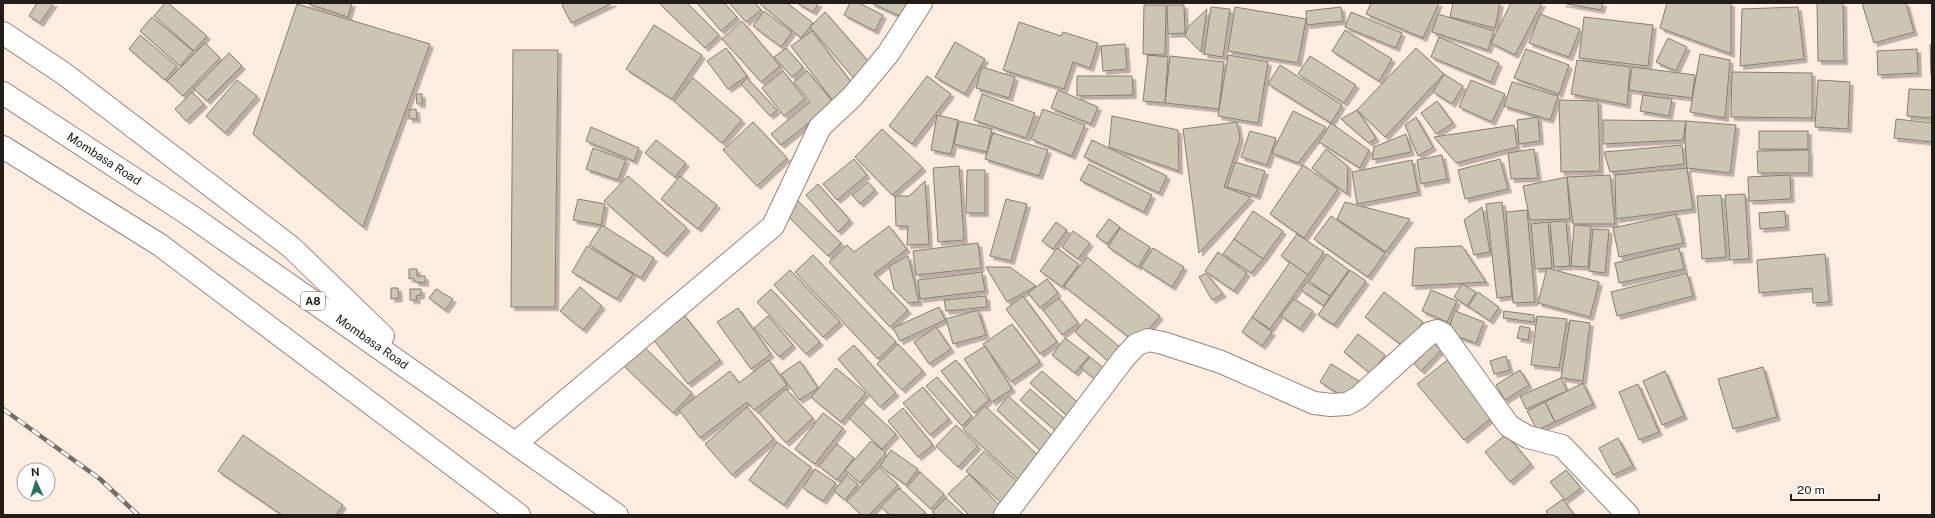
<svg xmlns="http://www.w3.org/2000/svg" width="1935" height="518" viewBox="0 0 1935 518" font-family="'Public Sans',sans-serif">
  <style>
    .building { fill: #cdc5b4; stroke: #857d6e; filter: url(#shadow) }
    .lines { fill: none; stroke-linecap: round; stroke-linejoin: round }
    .minor-casing { stroke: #95867a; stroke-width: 24 }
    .highway-casing { stroke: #95867a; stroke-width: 24 }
    .minor { stroke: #fff; stroke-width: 22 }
    .highway { stroke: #fff; stroke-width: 22 }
    .rail-casing { stroke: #766d65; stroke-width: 4.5 }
    .rail { stroke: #fdfdfd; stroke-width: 3; stroke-dasharray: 9; stroke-linecap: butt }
    .labels { text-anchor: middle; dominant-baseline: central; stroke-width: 3.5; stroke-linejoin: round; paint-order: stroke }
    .shield { fill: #fdfdfd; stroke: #64605d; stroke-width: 1 }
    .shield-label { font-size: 11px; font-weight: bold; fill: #221d18 }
    .street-label { font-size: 12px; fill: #221d18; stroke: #fdfdfd }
  </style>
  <defs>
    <filter id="shadow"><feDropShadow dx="3.5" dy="3.5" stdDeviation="0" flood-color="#0004"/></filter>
  </defs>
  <rect width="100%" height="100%" fill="#fdede0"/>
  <g class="building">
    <polygon points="37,3 54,3 40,23 29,16"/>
    <polygon points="165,3 168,3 207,36 194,51 154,16"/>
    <polygon points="306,3 352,3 348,17"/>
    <polygon points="565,3 613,3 571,23 562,5"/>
    <polygon points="659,3 687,3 719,35 705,48"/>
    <polygon points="697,3 724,3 737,17 721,31"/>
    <polygon points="729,3 755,3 761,10 746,22"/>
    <polygon points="759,3 787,3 813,23 801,38"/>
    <polygon points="797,3 819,3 813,12"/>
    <polygon points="850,3 859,3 883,15 875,31 844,15"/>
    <polygon points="871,3 909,3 902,17"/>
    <polygon points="1371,3 1439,3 1423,38 1366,14"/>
    <polygon points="1453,3 1500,3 1495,28 1450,17"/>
    <polygon points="1511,3 1542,3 1515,55 1491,43"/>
    <polygon points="1562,3 1603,3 1601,10"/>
    <polygon points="1667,3 1731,3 1731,54 1660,28"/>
    <polygon points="1817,3 1843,3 1844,61 1818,61"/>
    <polygon points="1862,3 1906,3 1914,32 1874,43"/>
    <polygon points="297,4 430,44 363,227 253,134"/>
    <polygon points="1144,5 1166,5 1165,55 1143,54"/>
    <polygon points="1167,5 1184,5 1185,33 1168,34"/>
    <polygon points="1211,7 1230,9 1223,57 1204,54"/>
    <polygon points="1235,7 1306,19 1298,63 1228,51"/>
    <polygon points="1341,7 1343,21 1307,25 1306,11"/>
    <polygon points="1798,7 1804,59 1740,66 1742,9"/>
    <polygon points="1207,9 1201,52 1185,36 1188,27"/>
    <polygon points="764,11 792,32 781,47 753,26"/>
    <polygon points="825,12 874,68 857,82 810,27"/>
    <polygon points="1351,12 1402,33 1396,48 1345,27"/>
    <polygon points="1438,14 1494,31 1488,50 1432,32"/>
    <polygon points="1540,14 1580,29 1569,57 1529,43"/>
    <polygon points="152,17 193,51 180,66 140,31"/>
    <polygon points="1584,17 1653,25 1648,66 1579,58"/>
    <polygon points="742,21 780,66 761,82 722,39"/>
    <polygon points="1019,22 1061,36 1063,32 1098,43 1090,68 1073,62 1064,89 1003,70"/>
    <polygon points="654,25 702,55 672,99 626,69"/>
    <polygon points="1345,30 1392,59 1379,81 1332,51"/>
    <polygon points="812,31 854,86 833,101 791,46"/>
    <polygon points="140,35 177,66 165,80 129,49"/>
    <polygon points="1439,37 1499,63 1491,82 1431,57"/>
    <polygon points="1668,38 1687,47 1676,71 1656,62"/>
    <polygon points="955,42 985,59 965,94 935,77"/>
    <polygon points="205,43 220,58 183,96 167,81"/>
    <polygon points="1125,44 1127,69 1103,71 1101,46"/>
    <polygon points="1930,45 1932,45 1932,75 1931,75"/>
    <polygon points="726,48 747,76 728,89 707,61"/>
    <polygon points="786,48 803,67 792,77 774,57"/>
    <polygon points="1416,48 1444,74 1385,137 1357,110"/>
    <polygon points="1526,49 1569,65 1559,94 1514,78"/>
    <polygon points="1917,49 1918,73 1878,75 1877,51"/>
    <polygon points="513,50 558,50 555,307 511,307"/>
    <polygon points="229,53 242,66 207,101 194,89"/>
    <polygon points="1700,54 1730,60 1725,118 1690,112"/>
    <polygon points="1148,55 1168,57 1165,103 1143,101"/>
    <polygon points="1228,55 1268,62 1258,123 1218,116"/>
    <polygon points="1170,56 1224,62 1219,109 1165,103"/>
    <polygon points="1310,56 1356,85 1344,103 1298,74"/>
    <polygon points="1577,60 1630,67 1627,105 1571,94"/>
    <polygon points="1280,65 1342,105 1331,123 1268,84"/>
    <polygon points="982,67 1015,77 1009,98 976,88"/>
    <polygon points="1632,67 1695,75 1692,98 1629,90"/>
    <polygon points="783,71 805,99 784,116 762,88"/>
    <polygon points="807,71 834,103 781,145 771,134 810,102 794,82"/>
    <polygon points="1732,72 1812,73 1812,118 1731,117"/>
    <polygon points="1444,74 1463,86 1452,104 1433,92"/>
    <polygon points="927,76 951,94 912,144 889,126"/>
    <polygon points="1077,76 1132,76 1133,95 1077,96"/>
    <polygon points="693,78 742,120 722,143 674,101"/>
    <polygon points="747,78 777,110 770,116 741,84"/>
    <polygon points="237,80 257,96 225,133 206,116"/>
    <polygon points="1471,80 1505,94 1492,122 1459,107"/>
    <polygon points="1818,80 1850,82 1848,129 1815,127"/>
    <polygon points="1512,82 1558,96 1550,120 1504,106"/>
    <polygon points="1909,89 1932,90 1932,118 1907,116"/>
    <polygon points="1058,90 1098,107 1091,124 1051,108"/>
    <polygon points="192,92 204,104 186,121 175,109"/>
    <polygon points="416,94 422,94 422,104 417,104"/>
    <polygon points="982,94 1035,113 1026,138 974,120"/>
    <polygon points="1643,95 1672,99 1669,116 1640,111"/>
    <polygon points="1559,100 1598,101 1600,171 1561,172"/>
    <polygon points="1437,101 1453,123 1436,134 1421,113"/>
    <polygon points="416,109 417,119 409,119 409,110"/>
    <polygon points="1043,109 1085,125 1072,156 1031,139"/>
    <polygon points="1357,110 1376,138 1369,143 1341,119"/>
    <polygon points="1293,111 1326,127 1298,163 1272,153"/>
    <polygon points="937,115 958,120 951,154 931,150"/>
    <polygon points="1112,116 1178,130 1179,171 1109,147"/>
    <polygon points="1416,117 1433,147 1418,156 1405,125"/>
    <polygon points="1538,117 1540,141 1519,144 1517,120"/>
    <polygon points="1896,119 1932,123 1932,142 1894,138"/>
    <polygon points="1603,120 1686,121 1683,140 1603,144"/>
    <polygon points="959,121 992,129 987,152 954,144"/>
    <polygon points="1686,121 1736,125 1730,173 1687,168 1685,140"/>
    <polygon points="753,122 787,158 757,186 723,150"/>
    <polygon points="1237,122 1240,139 1224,187 1251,197 1199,253 1183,129"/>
    <polygon points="1331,123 1369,150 1360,168 1319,142"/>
    <polygon points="1514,125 1517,147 1456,163 1434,137"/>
    <polygon points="591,127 639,148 634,161 586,141"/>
    <polygon points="882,129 923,168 892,195 855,157"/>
    <polygon points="1250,131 1276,138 1267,165 1241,157"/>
    <rect x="1759" y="131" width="49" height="18"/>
    <polygon points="993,133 1048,150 1039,176 985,159"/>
    <polygon points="1406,134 1411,152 1372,160 1374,147"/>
    <polygon points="656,140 686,163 675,177 645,153"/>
    <polygon points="1092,140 1167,176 1159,193 1084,157"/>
    <polygon points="1682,145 1684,164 1610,172 1604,152"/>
    <polygon points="593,148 626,160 618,180 586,169"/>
    <polygon points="1326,149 1348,166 1347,194 1312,168"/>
    <polygon points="1534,149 1538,178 1511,179 1508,153"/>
    <polygon points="1809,150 1809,173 1758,173 1757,151"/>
    <polygon points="1442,155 1447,179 1421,184 1417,160"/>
    <polygon points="854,159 867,175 837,200 823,184"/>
    <polygon points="1500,159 1508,189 1465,199 1458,170"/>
    <polygon points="1412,160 1418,192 1357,204 1352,172"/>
    <polygon points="1235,162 1265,171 1257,196 1227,187"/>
    <polygon points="1089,164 1152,195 1144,212 1080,180"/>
    <polygon points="1303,165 1338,189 1304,238 1270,214"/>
    <polygon points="959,166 964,240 938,242 933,168"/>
    <polygon points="1687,168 1693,209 1616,219 1615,175"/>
    <polygon points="967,170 985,170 985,213 966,213"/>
    <polygon points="1610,175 1615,224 1573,224 1567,177"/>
    <polygon points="1790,175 1791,199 1749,201 1748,177"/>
    <polygon points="628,176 687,228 664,254 604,201"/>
    <polygon points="680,176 717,205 698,229 661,199"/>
    <polygon points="1567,177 1570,219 1530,220 1523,186"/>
    <polygon points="925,181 929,244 907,245 908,226 896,226 895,196 909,196"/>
    <polygon points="868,182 875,190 860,204 852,195"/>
    <polygon points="818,184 850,220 838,232 806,195"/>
    <polygon points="1745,194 1749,259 1730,260 1725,195"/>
    <polygon points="1721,195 1726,257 1702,259 1697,196"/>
    <polygon points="794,197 841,243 828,256 782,210"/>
    <polygon points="578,199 605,204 601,225 573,220"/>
    <polygon points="1006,199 1027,204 1011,261 990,256"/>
    <polygon points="1345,202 1410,219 1386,252 1337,219"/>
    <polygon points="1502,202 1512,296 1497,298 1486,204"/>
    <polygon points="1482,207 1490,252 1474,255 1464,220"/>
    <polygon points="1527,210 1535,302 1513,303 1506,212"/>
    <polygon points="1253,211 1283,231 1263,259 1234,239"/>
    <polygon points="1785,211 1786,227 1760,229 1759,213"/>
    <polygon points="1676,214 1683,243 1619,257 1613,228"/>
    <polygon points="1331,216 1385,253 1368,277 1314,239"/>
    <polygon points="1109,219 1120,227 1107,244 1096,236"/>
    <polygon points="1566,221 1570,266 1554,267 1550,222"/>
    <polygon points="1056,222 1067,230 1053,249 1042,241"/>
    <polygon points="1548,222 1552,268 1535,269 1531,224"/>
    <polygon points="602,225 654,258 641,278 589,245"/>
    <polygon points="1574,225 1591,226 1588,267 1571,266"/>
    <polygon points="889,226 907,249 874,274 908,310 890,327 829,262 847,245 854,252"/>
    <polygon points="1120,228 1150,247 1138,267 1108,247"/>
    <polygon points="1593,229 1609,230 1605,273 1589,271"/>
    <polygon points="1073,231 1090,243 1078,259 1062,247"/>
    <polygon points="1297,234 1324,252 1308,275 1281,256"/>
    <polygon points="1234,239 1263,259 1251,273 1223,254"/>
    <polygon points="978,243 981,268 916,275 913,251"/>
    <polygon points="587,246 633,274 617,299 572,272"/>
    <polygon points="1462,246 1486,282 1412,286 1415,248"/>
    <polygon points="1057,248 1079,264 1062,287 1040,271"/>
    <polygon points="1153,248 1184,267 1172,287 1141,267"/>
    <polygon points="1679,248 1684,269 1619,283 1615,263"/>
    <polygon points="1218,252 1247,273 1234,291 1205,271"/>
    <polygon points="1327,254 1349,270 1330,296 1309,281"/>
    <polygon points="1825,254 1829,302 1813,303 1812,288 1759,293 1757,260"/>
    <polygon points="813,255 896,342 878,359 795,272"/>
    <polygon points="908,256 919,302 908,303 894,289 889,266"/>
    <polygon points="1087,257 1160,316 1136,343 1064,286"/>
    <polygon points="1290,262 1308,275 1270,329 1252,317"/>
    <polygon points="986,267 1010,267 1036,286 1007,302"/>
    <polygon points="1547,268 1599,282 1590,317 1538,303"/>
    <polygon points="409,269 417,269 417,276 425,276 425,283 416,282 413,278 409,279"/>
    <polygon points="790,270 840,322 823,337 774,285"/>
    <polygon points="1350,270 1366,281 1334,325 1318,315"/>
    <polygon points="982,272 985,291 920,299 918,280"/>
    <polygon points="1206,273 1223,294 1212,300 1199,277"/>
    <polygon points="1687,273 1693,296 1617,316 1611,292"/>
    <polygon points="1047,279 1058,293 1040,308 1028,293"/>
    <polygon points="1307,282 1330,296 1324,306 1301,290"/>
    <polygon points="1462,284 1476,292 1467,306 1454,297"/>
    <polygon points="580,287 602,306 583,330 560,311"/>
    <polygon points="391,288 398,288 399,298 391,299"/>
    <polygon points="410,289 421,289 421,295 416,296 417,300 410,300"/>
    <polygon points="436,289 453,299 445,310 429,298"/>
    <polygon points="771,289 820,342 806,354 757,302"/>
    <polygon points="1431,290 1457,301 1447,322 1422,311"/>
    <polygon points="1384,292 1423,322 1404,347 1365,317"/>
    <polygon points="1478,292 1499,307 1490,321 1468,306"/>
    <polygon points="986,296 987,307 946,311 944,300"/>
    <polygon points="1023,296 1057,342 1040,354 1006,309"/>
    <polygon points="1059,298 1078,323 1062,335 1043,310"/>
    <polygon points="1294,299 1313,311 1300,329 1281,316"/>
    <polygon points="939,307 945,320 900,341 893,328"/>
    <polygon points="738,308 771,354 751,369 717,322"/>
    <polygon points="680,310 720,360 688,384 649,334"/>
    <polygon points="978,310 986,335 953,344 946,319"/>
    <polygon points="1455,311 1484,322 1476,343 1447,333"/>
    <polygon points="1504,311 1534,315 1534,322 1503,318"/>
    <polygon points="768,316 793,345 779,357 754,328"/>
    <polygon points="1537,316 1567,319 1559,368 1531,365"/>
    <polygon points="1252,317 1272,332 1262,346 1242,332"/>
    <polygon points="1086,319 1120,347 1108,361 1075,332"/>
    <polygon points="1570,320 1590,323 1583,381 1561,378"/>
    <polygon points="1012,324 1040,362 1011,382 983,344"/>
    <polygon points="1520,326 1530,328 1528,340 1517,338"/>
    <polygon points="936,327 951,349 929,364 914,342"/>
    <polygon points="1358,334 1385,355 1371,374 1344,352"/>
    <polygon points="1065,338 1089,356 1075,373 1052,355"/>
    <polygon points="1429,339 1441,350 1421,371 1410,359"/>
    <polygon points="898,344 923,371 902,390 877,364"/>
    <polygon points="642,345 692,393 673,413 623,365"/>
    <polygon points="854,345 896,393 880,407 838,359"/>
    <polygon points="985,346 1012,389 992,402 964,359"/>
    <polygon points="1506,356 1510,370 1494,374 1490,361"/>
    <polygon points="1090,357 1110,373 1101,384 1081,368"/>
    <polygon points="1449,359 1495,415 1464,440 1417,384"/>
    <polygon points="769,360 787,385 754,410 747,402 700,438 679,410 730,371 739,383"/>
    <polygon points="956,360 989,400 974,413 941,371"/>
    <polygon points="800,361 818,388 799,400 781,374"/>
    <polygon points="1331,364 1359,381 1347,399 1320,382"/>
    <polygon points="1763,367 1777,417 1733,429 1718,379"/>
    <polygon points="836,368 866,393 841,422 811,397"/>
    <polygon points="1520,370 1529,385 1505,400 1496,385"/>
    <polygon points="1042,371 1083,407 1072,420 1030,383"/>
    <polygon points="1665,371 1684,416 1662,425 1643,381"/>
    <polygon points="937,377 972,416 962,426 926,386"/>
    <polygon points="1561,378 1567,391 1526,409 1520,396"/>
    <polygon points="1583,383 1593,404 1555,422 1545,402"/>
    <polygon points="1638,384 1659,432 1639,440 1619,392"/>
    <polygon points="923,387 949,419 930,435 903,403"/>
    <polygon points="786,389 813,418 786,443 759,413"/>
    <polygon points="1030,389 1073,426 1063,437 1020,400"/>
    <polygon points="1008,396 1057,440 1044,454 997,410"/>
    <polygon points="1545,402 1555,422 1537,430 1527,411"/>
    <polygon points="863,403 896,434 882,449 849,418"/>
    <polygon points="985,406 1043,460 1022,483 963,429"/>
    <polygon points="747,407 774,439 732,475 705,444"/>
    <polygon points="903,408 933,445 918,457 888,421"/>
    <polygon points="823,413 843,428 815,464 795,449"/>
    <polygon points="956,425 978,446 958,467 936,446"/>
    <polygon points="1506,434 1531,464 1510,482 1485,452"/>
    <polygon points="243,435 343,505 336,515 282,515 218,471"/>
    <polygon points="1618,438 1633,466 1613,475 1599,448"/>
    <polygon points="871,441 886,453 860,483 845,470"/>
    <polygon points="777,442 811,467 784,505 749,480"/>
    <polygon points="837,444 854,458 837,480 819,466"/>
    <polygon points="891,450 918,469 906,485 880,466"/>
    <polygon points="984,451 1022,486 1004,505 966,471"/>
    <polygon points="879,467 898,485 869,515 861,515 847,501"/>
    <polygon points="815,469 836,483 823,501 803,488"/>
    <polygon points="1566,470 1581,488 1565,500 1550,482"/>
    <polygon points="920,472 944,494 931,509 907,487"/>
    <polygon points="969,474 1003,509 997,515 969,515 948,494"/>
    <polygon points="847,475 858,484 845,500 834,491"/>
    <polygon points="899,488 925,512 923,515 890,515 881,507"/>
    <polygon points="946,498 964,515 936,515 932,512"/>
    <polygon points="1563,499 1574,515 1548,515 1546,511"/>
  </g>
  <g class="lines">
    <defs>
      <g id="minor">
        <polyline points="516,443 773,226 820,127 852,97 888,54 921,3"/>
        <polyline points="1005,515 1124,358 1136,345 1148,340 1163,343 1221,362 1314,403 1331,405 1347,404 1358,398 1430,333 1437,331 1443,334 1509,426 1528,437 1562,446 1628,515"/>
      </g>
      <g id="highway">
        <polyline points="3,33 63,73 291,247 383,336"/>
        <polyline points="3,93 191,216 617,515"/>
        <polyline points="3,147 160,245 519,515"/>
      </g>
    </defs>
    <use href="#minor" class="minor-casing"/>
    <use href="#highway" class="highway-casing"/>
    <use href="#minor" class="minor"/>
    <use href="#highway" class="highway"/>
    <defs>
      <polyline id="rail" points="3,409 100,479 138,515"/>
    </defs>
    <use href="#rail" class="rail-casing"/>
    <use href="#rail" class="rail"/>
  </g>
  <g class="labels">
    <rect class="shield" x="301" y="292" width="24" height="18" rx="3"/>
    <g class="shield-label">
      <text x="313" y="301">A8</text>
    </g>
    <g class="street-label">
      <text transform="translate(104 159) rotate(33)">Mombasa Road</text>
      <text transform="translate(372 342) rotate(35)">Mombasa Road</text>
    </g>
  </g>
  <rect width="1935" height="518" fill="none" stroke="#221d18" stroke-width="8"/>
  <g transform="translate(36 482) rotate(356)"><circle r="19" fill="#fdfdfd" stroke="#a5a3a1"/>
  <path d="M0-3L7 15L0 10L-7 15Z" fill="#296f64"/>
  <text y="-6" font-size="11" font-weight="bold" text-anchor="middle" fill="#221d18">N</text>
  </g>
  <path d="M1791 494v6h88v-6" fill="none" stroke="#221d18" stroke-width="2"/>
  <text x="1797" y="494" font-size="12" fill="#221d18" stroke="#fdfdfd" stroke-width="3" paint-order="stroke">20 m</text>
</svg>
